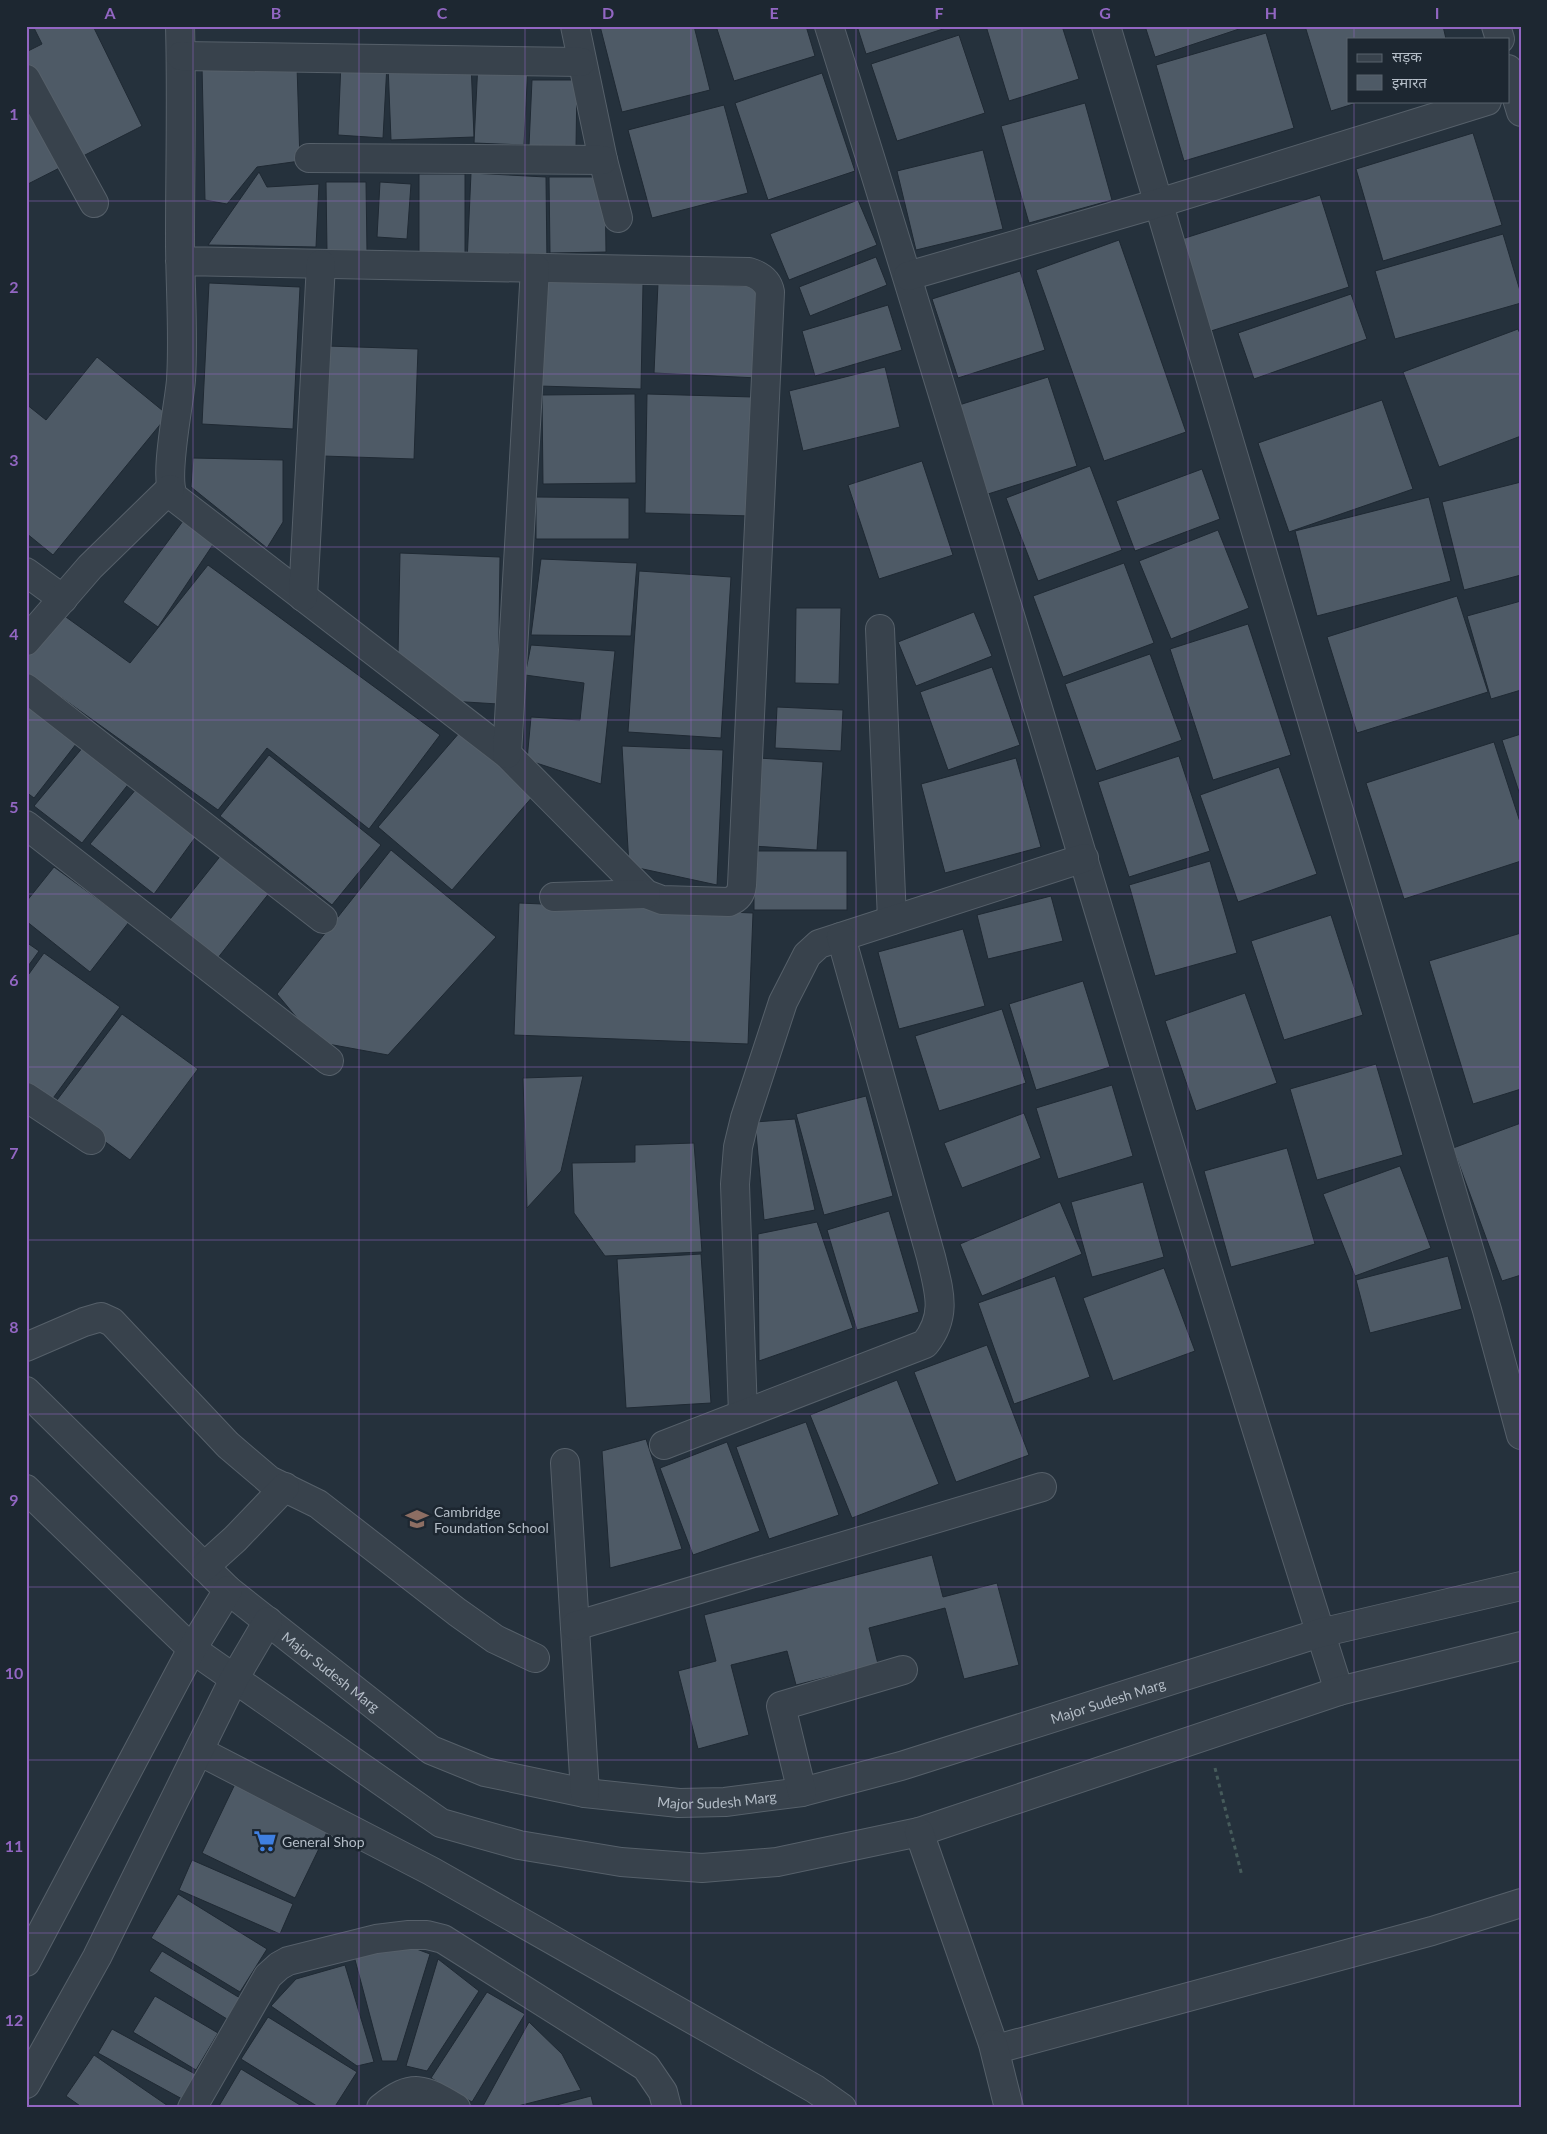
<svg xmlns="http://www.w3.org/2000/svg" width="1547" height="2134" viewBox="0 0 1547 2134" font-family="Lato,'Noto Sans Devanagari',sans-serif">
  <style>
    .building { fill: #4e5a66; stroke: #1f2933 }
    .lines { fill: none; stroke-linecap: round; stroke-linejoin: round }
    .minor-casing { stroke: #56606a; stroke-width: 30 }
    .path { stroke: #465b5b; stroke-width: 3; stroke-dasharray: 4 4; stroke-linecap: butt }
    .minor { stroke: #38424c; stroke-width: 28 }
    .grid { fill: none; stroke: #9266c2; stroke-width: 1; stroke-opacity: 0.55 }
    .labels { text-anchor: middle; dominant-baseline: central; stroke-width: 5; stroke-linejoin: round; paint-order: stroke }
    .poi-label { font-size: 14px; fill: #b4bdc7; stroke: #1d2731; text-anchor: start }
    .street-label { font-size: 14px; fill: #b4bdc7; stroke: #1d2731 }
    .neatline { fill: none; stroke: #9266c2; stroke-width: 2 }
    .grid-label { font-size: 16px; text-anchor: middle; font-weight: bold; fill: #9266c2 }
  </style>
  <rect width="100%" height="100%" fill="#25313c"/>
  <g class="building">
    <polygon points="33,26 93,26 142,126 26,185 26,52 42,44"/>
    <polygon points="600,26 694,26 710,90 622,112"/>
    <polygon points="716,26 806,26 815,56 734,81"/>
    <polygon points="857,26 946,26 946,28 866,54"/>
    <polygon points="986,26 1062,26 1079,79 1009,101"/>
    <polygon points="1145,26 1248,26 1155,57"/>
    <polygon points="1305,26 1443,26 1446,39 1348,39 1348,101 1363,101 1331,111"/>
    <polygon points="1266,33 1294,128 1184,161 1156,65"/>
    <polygon points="959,35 985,113 897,141 871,64"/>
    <polygon points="341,62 387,64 383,138 338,135"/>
    <polygon points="471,62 474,137 391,140 388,65"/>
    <polygon points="478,62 528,64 524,145 474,143"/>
    <polygon points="202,66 297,66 300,161 257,167 227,204 205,200"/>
    <polygon points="822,73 855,171 768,200 735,103"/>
    <polygon points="532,80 577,80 576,147 529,146"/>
    <polygon points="1085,103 1112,200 1029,223 1001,126"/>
    <polygon points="724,105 748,193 652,218 628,130"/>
    <polygon points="1473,133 1502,225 1383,261 1356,169"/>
    <polygon points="983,150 1003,229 916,250 897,171"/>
    <polygon points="259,172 267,187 319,184 316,247 208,245"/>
    <polygon points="471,173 546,177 547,264 467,263"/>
    <rect x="419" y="174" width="46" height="81"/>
    <polygon points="549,177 605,177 606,252 550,253"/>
    <polygon points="326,182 366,182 367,252 327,252"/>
    <polygon points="380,182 411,184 407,239 377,237"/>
    <polygon points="1320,195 1349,287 1211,331 1182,239"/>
    <polygon points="858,200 877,245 789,280 770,234"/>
    <polygon points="1503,234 1521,294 1521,303 1395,339 1375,271"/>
    <polygon points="1119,240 1186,432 1104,461 1036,270"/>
    <polygon points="876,257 887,285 810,316 799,287"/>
    <polygon points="1020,271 1045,350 958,378 932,299"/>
    <polygon points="541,281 643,284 641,389 539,386"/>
    <polygon points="209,283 300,287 293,429 202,424"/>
    <polygon points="658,283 763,287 758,378 654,373"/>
    <polygon points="1351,294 1367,339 1254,379 1238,333"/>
    <polygon points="888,305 902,350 815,376 802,331"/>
    <polygon points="1518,329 1521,336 1521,436 1439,467 1403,372"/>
    <polygon points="327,346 418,349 414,459 323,456"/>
    <polygon points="97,357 168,415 53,555 26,533 26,404 46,420"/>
    <polygon points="885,367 900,427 803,451 789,391"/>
    <polygon points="1048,377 1077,466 988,494 959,405"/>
    <polygon points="635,394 636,483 543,484 542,395"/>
    <polygon points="647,394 753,397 751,516 645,513"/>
    <polygon points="1382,400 1413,489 1289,532 1258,443"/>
    <polygon points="193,458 283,460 283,522 267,548 191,487"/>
    <polygon points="922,461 953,555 879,579 848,485"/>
    <polygon points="1090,466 1122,550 1038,581 1006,498"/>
    <polygon points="1202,469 1220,519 1135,551 1116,501"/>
    <polygon points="1521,482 1521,575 1464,590 1442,502"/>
    <polygon points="536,497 629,498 629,539 536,539"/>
    <polygon points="1429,497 1451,581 1317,616 1295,531"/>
    <polygon points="183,521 214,543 158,627 123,602"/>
    <polygon points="1218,530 1249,608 1171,639 1139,561"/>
    <polygon points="400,553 500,557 498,704 450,701 398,656"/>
    <polygon points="541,559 637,563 631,636 531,635"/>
    <polygon points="1124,563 1154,643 1063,677 1033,596"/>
    <polygon points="208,565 440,735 369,829 267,748 218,810 26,672 26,650 59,612 130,663"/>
    <polygon points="639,571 731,577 721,738 628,732"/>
    <polygon points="1457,596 1488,692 1357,733 1327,637"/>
    <polygon points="1521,601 1521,690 1491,699 1467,616"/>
    <polygon points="796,608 841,608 839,684 795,683"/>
    <polygon points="974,612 992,656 916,686 898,642"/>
    <polygon points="1248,624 1291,755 1213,780 1170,649"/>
    <polygon points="531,645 615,651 601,784 527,760 531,717 580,720 584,683 525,675"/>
    <polygon points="1150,654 1182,740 1096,771 1065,684"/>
    <polygon points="992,667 1020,745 948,770 920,692"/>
    <polygon points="26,697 80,739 34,798 26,792"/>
    <polygon points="777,707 843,710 841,751 775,748"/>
    <polygon points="460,732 534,795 452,890 378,827"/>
    <polygon points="1521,734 1521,798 1502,740"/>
    <polygon points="1494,742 1521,825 1521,861 1404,899 1366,783"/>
    <polygon points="84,746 130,782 82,843 34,806"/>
    <polygon points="622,746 723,750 717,885 629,866"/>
    <polygon points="269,755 381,845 332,905 220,816"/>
    <polygon points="1179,756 1210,851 1129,877 1098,782"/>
    <polygon points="758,758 823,762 817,850 752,846"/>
    <polygon points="1016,758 1041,847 945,873 921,784"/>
    <polygon points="1279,767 1317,874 1238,902 1200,795"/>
    <polygon points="137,788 197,835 154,894 90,844"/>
    <polygon points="391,850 496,937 388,1055 317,1042 277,994"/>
    <rect x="754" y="851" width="93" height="59"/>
    <polygon points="222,854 270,892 217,959 167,923"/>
    <polygon points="1210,861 1237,953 1155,976 1129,885"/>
    <polygon points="54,867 129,922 90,972 26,921 26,902"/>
    <polygon points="1051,896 1063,941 988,959 977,915"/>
    <polygon points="519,903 753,913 748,1044 514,1035"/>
    <polygon points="1331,915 1363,1015 1284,1040 1251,941"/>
    <polygon points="963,929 985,1006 899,1029 878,952"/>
    <polygon points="1521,933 1521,1089 1473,1104 1429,961"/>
    <polygon points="26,942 39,951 26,969"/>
    <polygon points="44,953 120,1007 48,1105 26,1089 26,978"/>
    <polygon points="1083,981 1110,1067 1036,1090 1009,1004"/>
    <polygon points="1245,993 1277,1083 1196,1111 1165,1021"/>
    <polygon points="1002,1009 1026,1083 939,1111 915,1036"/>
    <polygon points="122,1014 198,1069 130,1160 54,1104"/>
    <polygon points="1376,1064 1403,1155 1317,1180 1290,1089"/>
    <polygon points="583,1076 561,1171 527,1208 523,1078"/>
    <polygon points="1112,1085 1133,1156 1058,1179 1036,1108"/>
    <polygon points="866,1096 893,1196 824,1215 796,1114"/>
    <polygon points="1024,1113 1041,1158 962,1188 944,1143"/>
    <polygon points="795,1119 815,1210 764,1220 755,1122"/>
    <polygon points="1521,1123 1521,1275 1502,1281 1453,1148"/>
    <polygon points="694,1143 702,1252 605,1256 574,1213 572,1163 635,1162 635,1145"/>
    <polygon points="1287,1148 1315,1244 1231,1267 1204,1171"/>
    <polygon points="1400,1166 1431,1248 1355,1276 1323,1194"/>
    <polygon points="1143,1182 1164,1257 1092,1277 1071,1202"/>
    <polygon points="1060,1202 1082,1254 982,1296 960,1244"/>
    <polygon points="889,1211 919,1312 857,1330 827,1230"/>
    <polygon points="817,1222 853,1328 759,1361 758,1234"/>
    <polygon points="701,1254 711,1403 626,1408 617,1259"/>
    <polygon points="1448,1256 1462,1309 1370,1333 1356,1280"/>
    <polygon points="1164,1268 1195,1351 1113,1381 1083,1298"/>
    <polygon points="1055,1276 1090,1377 1014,1404 978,1303"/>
    <polygon points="987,1345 1029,1455 956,1482 914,1372"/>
    <polygon points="897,1380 939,1484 852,1518 810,1415"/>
    <polygon points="806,1422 839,1515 769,1539 736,1447"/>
    <polygon points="646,1439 682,1549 610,1568 602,1451"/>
    <polygon points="727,1442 760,1531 693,1555 660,1468"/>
    <polygon points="932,1555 943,1597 997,1583 1019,1665 964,1679 945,1608 869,1628 878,1664 796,1685 787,1651 731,1665 749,1735 698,1749 678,1671 716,1661 704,1615"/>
    <polygon points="235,1784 329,1828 295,1898 202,1853"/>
    <polygon points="192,1860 293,1904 280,1934 179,1890"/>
    <polygon points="178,1894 267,1949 240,1992 151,1938"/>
    <polygon points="403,1944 430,1954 397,2061 382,2061 354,1956"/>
    <polygon points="162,1951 240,1998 227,2019 149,1971"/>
    <polygon points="438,1959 479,1991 427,2071 406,2066"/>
    <polygon points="345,1965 374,2062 357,2066 271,2006 296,1979"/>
    <polygon points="487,1992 525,2014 472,2102 431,2078"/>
    <polygon points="155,1996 218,2033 196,2070 133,2032"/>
    <polygon points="268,2017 357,2072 334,2108 320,2108 241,2059"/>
    <polygon points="529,2022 562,2054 581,2090 510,2108 485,2108 483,2106"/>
    <polygon points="112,2029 197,2075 184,2100 98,2053"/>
    <polygon points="94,2055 171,2108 83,2108 66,2096"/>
    <polygon points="241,2069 305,2108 222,2108 219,2106"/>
    <polygon points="591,2096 594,2108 545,2108"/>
  </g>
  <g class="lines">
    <defs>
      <g id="minor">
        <path d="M180,26C182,97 180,168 180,239C180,286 184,334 181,380C179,406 163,478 174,497L507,754L646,894L662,900L729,902C738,898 741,894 742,885L770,292C768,281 759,275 749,272L180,261"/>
        <polyline points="575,26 603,160 618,218"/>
        <path d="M829,26C1004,580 1162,1138 1339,1691"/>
        <polyline points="1106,26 1487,1310 1521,1435"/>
        <polyline points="1496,26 1500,39"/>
        <polyline points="181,56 581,62"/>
        <polyline points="1508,69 1521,112"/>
        <polyline points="26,79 94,203"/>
        <polyline points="309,158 603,160"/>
        <polyline points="908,276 1159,203 1487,101"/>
        <polyline points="26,572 63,599"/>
        <polyline points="303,597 321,264"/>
        <polyline points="880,629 892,920"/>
        <polyline points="26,641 90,567 170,489"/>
        <polyline points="26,688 323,919"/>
        <polyline points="507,754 535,268"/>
        <polyline points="26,825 329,1061"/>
        <polyline points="554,897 646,894"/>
        <polyline points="26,1097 91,1140"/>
        <polyline points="26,1347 84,1322 101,1317 112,1322 228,1445 269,1480 318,1504 457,1612 495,1639 535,1658"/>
        <path id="s1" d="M26,1391L228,1590L431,1750L485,1772L585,1793L679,1803L725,1802L802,1792L901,1766L1320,1633L1521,1586"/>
        <polyline points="743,1414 735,1184 738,1147 745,1118 783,1002 807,955 819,944 1084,858"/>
        <path d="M664,1445L925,1344C948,1315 939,1291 931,1257L841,937"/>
        <polyline points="565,1463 585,1793"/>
        <polyline points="26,1489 192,1649 441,1823 519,1845 621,1862 702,1868 777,1862 919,1832 1339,1691 1521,1646"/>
        <polyline points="204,1567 235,1539 285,1487"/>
        <polyline points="575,1626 1042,1487"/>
        <polyline points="199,1751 431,1871 815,2089 842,2108"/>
        <polyline points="802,1792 781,1706 903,1670"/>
        <polyline points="919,1832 992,2041 1000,2048 1432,1931 1521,1903"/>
        <polyline points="26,1962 192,1649 228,1590"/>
        <polyline points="993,2044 1009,2108"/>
        <polyline points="26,2084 97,1957 234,1679 268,1621"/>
        <polyline points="192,2108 268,1976 279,1966 288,1961 376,1939 409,1935 427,1935 443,1939 646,2067 663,2092 667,2108"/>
        <path d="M381,2108C413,2082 424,2089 456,2108"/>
      </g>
    </defs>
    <use href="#minor" class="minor-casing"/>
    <polyline class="path" points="1215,1768 1242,1876"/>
    <use href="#minor" class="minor"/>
  </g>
  <path class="grid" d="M193,26V2108M359,26V2108M525,26V2108M691,26V2108M856,26V2108M1022,26V2108M1188,26V2108M1354,26V39M1354,101V2108M26,201H1521M26,374H1521M26,547H1521M26,720H1521M26,894H1521M26,1067H1521M26,1240H1521M26,1414H1521M26,1587H1521M26,1760H1521M26,1933H1521"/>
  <defs>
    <symbol id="school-bare" viewBox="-9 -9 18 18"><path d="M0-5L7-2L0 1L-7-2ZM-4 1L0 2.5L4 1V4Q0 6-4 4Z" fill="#8d6e63" stroke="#1d2731" stroke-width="2.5" paint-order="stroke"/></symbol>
    <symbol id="supermarket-bare" viewBox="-9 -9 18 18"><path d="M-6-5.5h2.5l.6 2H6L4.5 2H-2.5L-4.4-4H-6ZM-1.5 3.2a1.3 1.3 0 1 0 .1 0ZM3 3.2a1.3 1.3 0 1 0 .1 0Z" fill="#3f7fe0" stroke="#1d2731" stroke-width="2.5" paint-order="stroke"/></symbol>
  </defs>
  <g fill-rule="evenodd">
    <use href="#school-bare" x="401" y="1503" width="32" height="32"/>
    <use href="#supermarket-bare" x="249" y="1825" width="32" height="32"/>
  </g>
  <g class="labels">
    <g class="poi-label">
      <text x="434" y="1511">Cambridge<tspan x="434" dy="16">Foundation School</tspan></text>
      <text x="282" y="1841">General Shop</text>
    </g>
    <g class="street-label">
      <text stroke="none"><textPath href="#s1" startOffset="415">Major Sudesh Marg</textPath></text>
      <text stroke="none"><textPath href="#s1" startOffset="1240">Major Sudesh Marg</textPath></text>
      <text stroke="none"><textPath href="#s1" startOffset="835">Major Sudesh Marg</textPath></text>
    </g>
  </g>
  <rect width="1547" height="2134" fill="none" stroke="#1d2731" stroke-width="55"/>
  <rect x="1347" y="38" width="162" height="65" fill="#1d2731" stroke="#59636d"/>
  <rect x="1357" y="54" width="25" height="8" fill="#38424c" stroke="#59636d"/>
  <text x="1392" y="62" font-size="15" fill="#b4bdc7">सड़क</text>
  <rect x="1357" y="75" width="25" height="15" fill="#4e5a66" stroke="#59636d"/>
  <text x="1392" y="88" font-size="15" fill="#b4bdc7">इमारत</text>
  <rect x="28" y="28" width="1492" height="2078" class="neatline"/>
  <g class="grid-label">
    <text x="110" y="19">A</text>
    <text x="276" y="19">B</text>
    <text x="442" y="19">C</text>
    <text x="608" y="19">D</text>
    <text x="774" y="19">E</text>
    <text x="939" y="19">F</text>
    <text x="1105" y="19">G</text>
    <text x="1271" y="19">H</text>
    <text x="1437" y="19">I</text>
    <text x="14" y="120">1</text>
    <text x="14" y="293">2</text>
    <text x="14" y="466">3</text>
    <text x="14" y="640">4</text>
    <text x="14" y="813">5</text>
    <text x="14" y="986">6</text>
    <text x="14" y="1159">7</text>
    <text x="14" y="1333">8</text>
    <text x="14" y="1506">9</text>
    <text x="14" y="1679">10</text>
    <text x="14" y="1852">11</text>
    <text x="14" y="2026">12</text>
  </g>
</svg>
